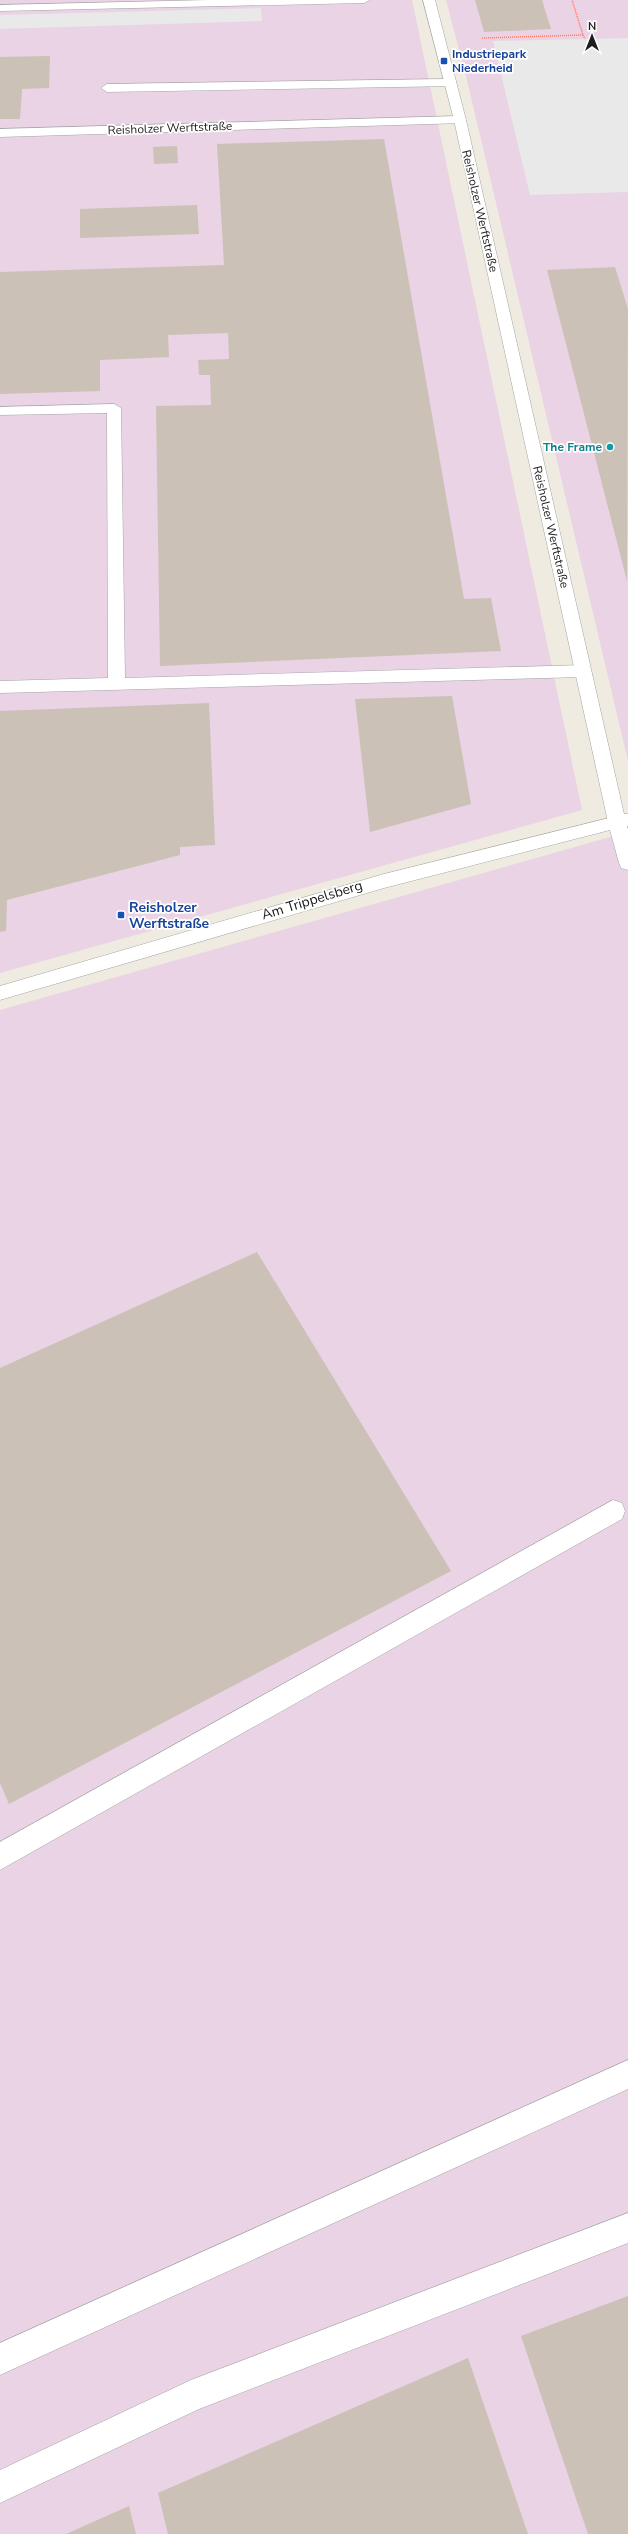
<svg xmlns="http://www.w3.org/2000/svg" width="628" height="2534" viewBox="0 0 628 2534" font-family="'Nunito Sans',sans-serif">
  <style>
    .industrial { fill: #e9d3e4 }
    .parking { fill: #e9e9e9 }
    .building { fill: #cbc1b7 }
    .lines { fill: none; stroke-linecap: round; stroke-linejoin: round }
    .service-casing { stroke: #a4a4a4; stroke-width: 1 }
    .minor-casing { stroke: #a4a4a4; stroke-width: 1 }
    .tertiary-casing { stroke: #a4a4a4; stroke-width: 1 }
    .path { stroke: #ff7762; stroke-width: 1.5; stroke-dasharray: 1 1; stroke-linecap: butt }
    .service { fill: #fff; fill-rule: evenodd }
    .minor { fill: #fff; fill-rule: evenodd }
    .tertiary { fill: #fff; fill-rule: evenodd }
    .transit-dot { fill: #1a4fb4; stroke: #fff; stroke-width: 1.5 }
    .culture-dot { fill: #0f9aa8; stroke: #fff; stroke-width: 1.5 }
    .labels { text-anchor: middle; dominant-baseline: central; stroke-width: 3.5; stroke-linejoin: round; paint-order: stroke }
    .far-transit-label { font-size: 12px; font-weight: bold; fill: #164399; stroke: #fff; text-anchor: start }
    .far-street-label { font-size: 12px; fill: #1d1d1d; stroke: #fff }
    .far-culture-label { font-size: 12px; font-weight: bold; fill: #0d838f; stroke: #fff; text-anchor: end }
    .street-label { font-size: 14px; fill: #1d1d1d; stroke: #fff }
    .transit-label { font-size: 14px; font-weight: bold; fill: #164399; stroke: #fff; text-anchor: start }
  </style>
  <rect width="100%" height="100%" fill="#efebe1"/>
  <g class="industrial">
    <polygon points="0,0 412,0 582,810 0,973"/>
    <polygon points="446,0 628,0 628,761 466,76"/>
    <polygon points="628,832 628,2534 0,2534 0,1010"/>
  </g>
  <g class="parking">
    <polygon points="261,8 262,21 0,29 0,15"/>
    <polygon points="628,38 628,192 530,195 493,41"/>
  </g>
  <g class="building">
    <polygon points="475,0 542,0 551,29 484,32"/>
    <polygon points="50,56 49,88 22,89 20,119 0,119 0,57"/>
    <polygon points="384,139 464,599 491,598 501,651 160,666 156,406 211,405 210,375 199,375 198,360 229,359 228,333 168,335 169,357 100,360 100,391 0,394 0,272 224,265 217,144"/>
    <polygon points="177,146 178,163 154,164 153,147"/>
    <polygon points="197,205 199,234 80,238 80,209"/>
    <polygon points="615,267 628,309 627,581 547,270"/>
    <polygon points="452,696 471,804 370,832 355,699"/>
    <polygon points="209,703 215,845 180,847 180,855 7,900 6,931 0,932 0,711"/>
    <polygon points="257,1252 451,1571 9,1804 0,1783 0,1368"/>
    <polygon points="628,2296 628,2534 588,2534 521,2336"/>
    <polygon points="468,2358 528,2534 168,2534 158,2493"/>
    <polygon points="129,2506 136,2534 66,2534"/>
  </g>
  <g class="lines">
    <defs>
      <g id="service">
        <polygon points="209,0 370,0 364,3 0,11 0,5"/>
        <polygon points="450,79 456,83 454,86 107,92 101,88 107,84"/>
        <polygon points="460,116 466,120 464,123 0,137 0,129"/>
        <polygon points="114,404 121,408 125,678 583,665 589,667 591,671 589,675 583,677 0,693 0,681 108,678 107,413 0,415 0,407"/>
        <polygon points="613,1500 622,1503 625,1511 622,1519 0,1870 0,1842"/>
        <polygon points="628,2213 628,2243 199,2409 0,2503 0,2470 191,2380"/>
      </g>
      <g id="minor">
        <polygon points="617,816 623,817 628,829 628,870 621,868 619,863 610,830 384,888 0,1000 0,986 384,874"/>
        <polygon points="628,2060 628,2089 0,2375 0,2343"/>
      </g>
      <polygon id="tertiary" points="423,0 435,0 466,120 624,814 628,814 628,826 617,828 611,827 608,822 454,120"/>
    </defs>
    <use href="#service" class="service-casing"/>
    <use href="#minor" class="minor-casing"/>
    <use href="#tertiary" class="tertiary-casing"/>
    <g class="path">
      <polyline points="583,35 585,39"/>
      <polyline points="482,38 583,35 572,0"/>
    </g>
    <use href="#service" class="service"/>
    <use href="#minor" class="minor"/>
    <use href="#tertiary" class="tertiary"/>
  </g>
  <g class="transit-dot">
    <rect x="440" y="57" width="8" height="8" rx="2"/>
    <rect x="117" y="911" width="8" height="8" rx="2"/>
  </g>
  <circle class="culture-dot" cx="610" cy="447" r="4"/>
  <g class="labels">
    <g class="far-transit-label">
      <text x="452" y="54">Industriepark<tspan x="452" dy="14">Niederheid</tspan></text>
    </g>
    <g class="far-street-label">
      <text transform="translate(170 128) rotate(-2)">Reisholzer Werftstraße</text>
      <text transform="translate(480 211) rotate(77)">Reisholzer Werftstraße</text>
      <text transform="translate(551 527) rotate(77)">Reisholzer Werftstraße</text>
    </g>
    <g class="far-culture-label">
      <text x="602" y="447">The Frame</text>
    </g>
    <g class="street-label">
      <text transform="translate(312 900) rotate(-17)">Am Trippelsberg</text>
    </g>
    <g class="transit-label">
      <text x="129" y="907">Reisholzer<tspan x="129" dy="16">Werftstraße</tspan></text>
    </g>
  </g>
  <g transform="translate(592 36)" stroke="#ffffff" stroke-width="3" paint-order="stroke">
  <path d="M0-3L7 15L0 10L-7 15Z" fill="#1d1d1d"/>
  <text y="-6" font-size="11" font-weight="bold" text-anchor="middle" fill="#1d1d1d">N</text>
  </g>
</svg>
